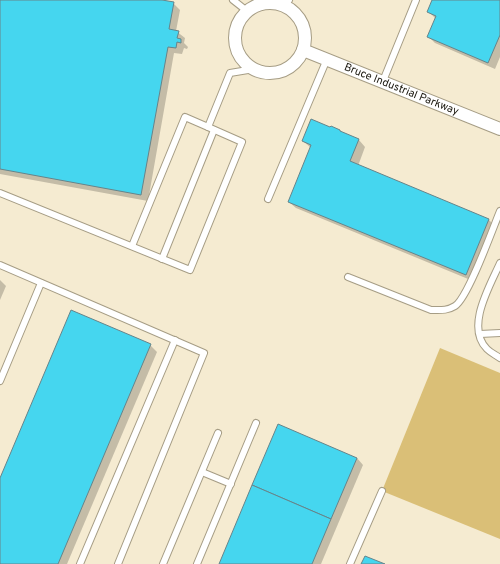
<svg xmlns="http://www.w3.org/2000/svg" width="500" height="564" viewBox="0 0 500 564" font-family="Overpass,sans-serif">
  <style>
    .green { fill: #dabf77 }
    .shadow { fill: #0003 }
    .building { fill: #45d6ef; stroke: #66848a }
    .lines { fill: none; stroke-linecap: round; stroke-linejoin: round }
    .lane-casing { stroke: #a69d85; stroke-width: 8 }
    .street-casing { stroke: #a69d85; stroke-width: 14 }
    .lane { stroke: #fff; stroke-width: 6 }
    .street { stroke: #fff; stroke-width: 12 }
    .labels { text-anchor: middle; dominant-baseline: central; stroke-width: 3.5; stroke-linejoin: round; paint-order: stroke }
    .street-label { font-size: 11px; fill: #18150c; stroke: #f5ebd1 }
  </style>
  <rect width="100%" height="100%" fill="#f5ebd1"/>
  <polygon class="green" points="440,348 500,373 500,539 382,491"/>
  <g class="shadow">
    <polygon points="0,0 157,0 173,3 180,10 176,31 185,38 184,43 188,47 187,49 184,48 182,54 174,53 148,201 0,174"/>
    <polygon points="433,0 500,0 500,57 495,69 435,43 429,37 436,19 428,11"/>
    <polygon points="340,131 343,134 359,140 365,147 358,166 489,220 495,226 473,281 296,208 289,202 311,148 303,141"/>
    <polygon points="0,280 6,286 0,300"/>
    <polygon points="150,345 157,352 67,564 0,564 0,481"/>
    <polygon points="357,458 363,465 321,564 220,564"/>
  </g>
  <g class="building">
    <polygon points="0,0 162,0 174,2 169,29 179,31 177,38 181,39 181,43 177,42 176,48 168,47 141,195 0,169"/>
    <polygon points="432,0 500,0 500,35 488,63 427,37 436,16 427,12"/>
    <polygon points="311,119 330,127 331,126 340,130 340,131 359,139 350,161 489,219 466,275 288,202 311,145 302,141"/>
    <polygon points="71,310 151,344 58,564 0,564 0,478"/>
    <polygon points="278,424 357,458 331,519 252,485"/>
    <polygon points="252,485 331,519 312,564 219,564"/>
    <polygon points="365,556 385,564 361,564"/>
  </g>
  <g class="lines">
    <defs>
      <g id="lane">
        <polyline points="233,0 247,11"/>
        <polyline points="285,6 289,0"/>
        <polyline points="383,81 416,0"/>
        <polyline points="0,193 190,270 242,142 208,127 230,73 254,69"/>
        <polyline points="268,199 327,59"/>
        <polyline points="132,246 185,117 208,127"/>
        <polyline points="162,259 214,130"/>
        <path d="M500,263C490,286 465,327 487,349C491,353 496,355 500,358"/>
        <polyline points="0,265 204,353 118,564"/>
        <path d="M348,277L431,310C440,310 447,311 455,306C468,298 493,228 500,211"/>
        <polyline points="480,334 500,333"/>
        <polyline points="0,381 41,283"/>
        <polyline points="202,472 231,484"/>
        <polyline points="80,564 175,340"/>
        <polyline points="163,564 218,433"/>
        <polyline points="197,564 256,423"/>
        <polyline points="350,564 382,491"/>
      </g>
      <g id="street">
        <circle cx="270" cy="38" r="35"/>
        <path id="s1" d="M303,50L500,129"/>
      </g>
    </defs>
    <use href="#lane" class="lane-casing"/>
    <use href="#street" class="street-casing"/>
    <use href="#lane" class="lane"/>
    <use href="#street" class="street"/>
  </g>
  <g class="labels">
    <g class="street-label">
      <text stroke="none"><textPath href="#s1" startOffset="106">Bruce Industrial Parkway</textPath></text>
    </g>
  </g>
</svg>
